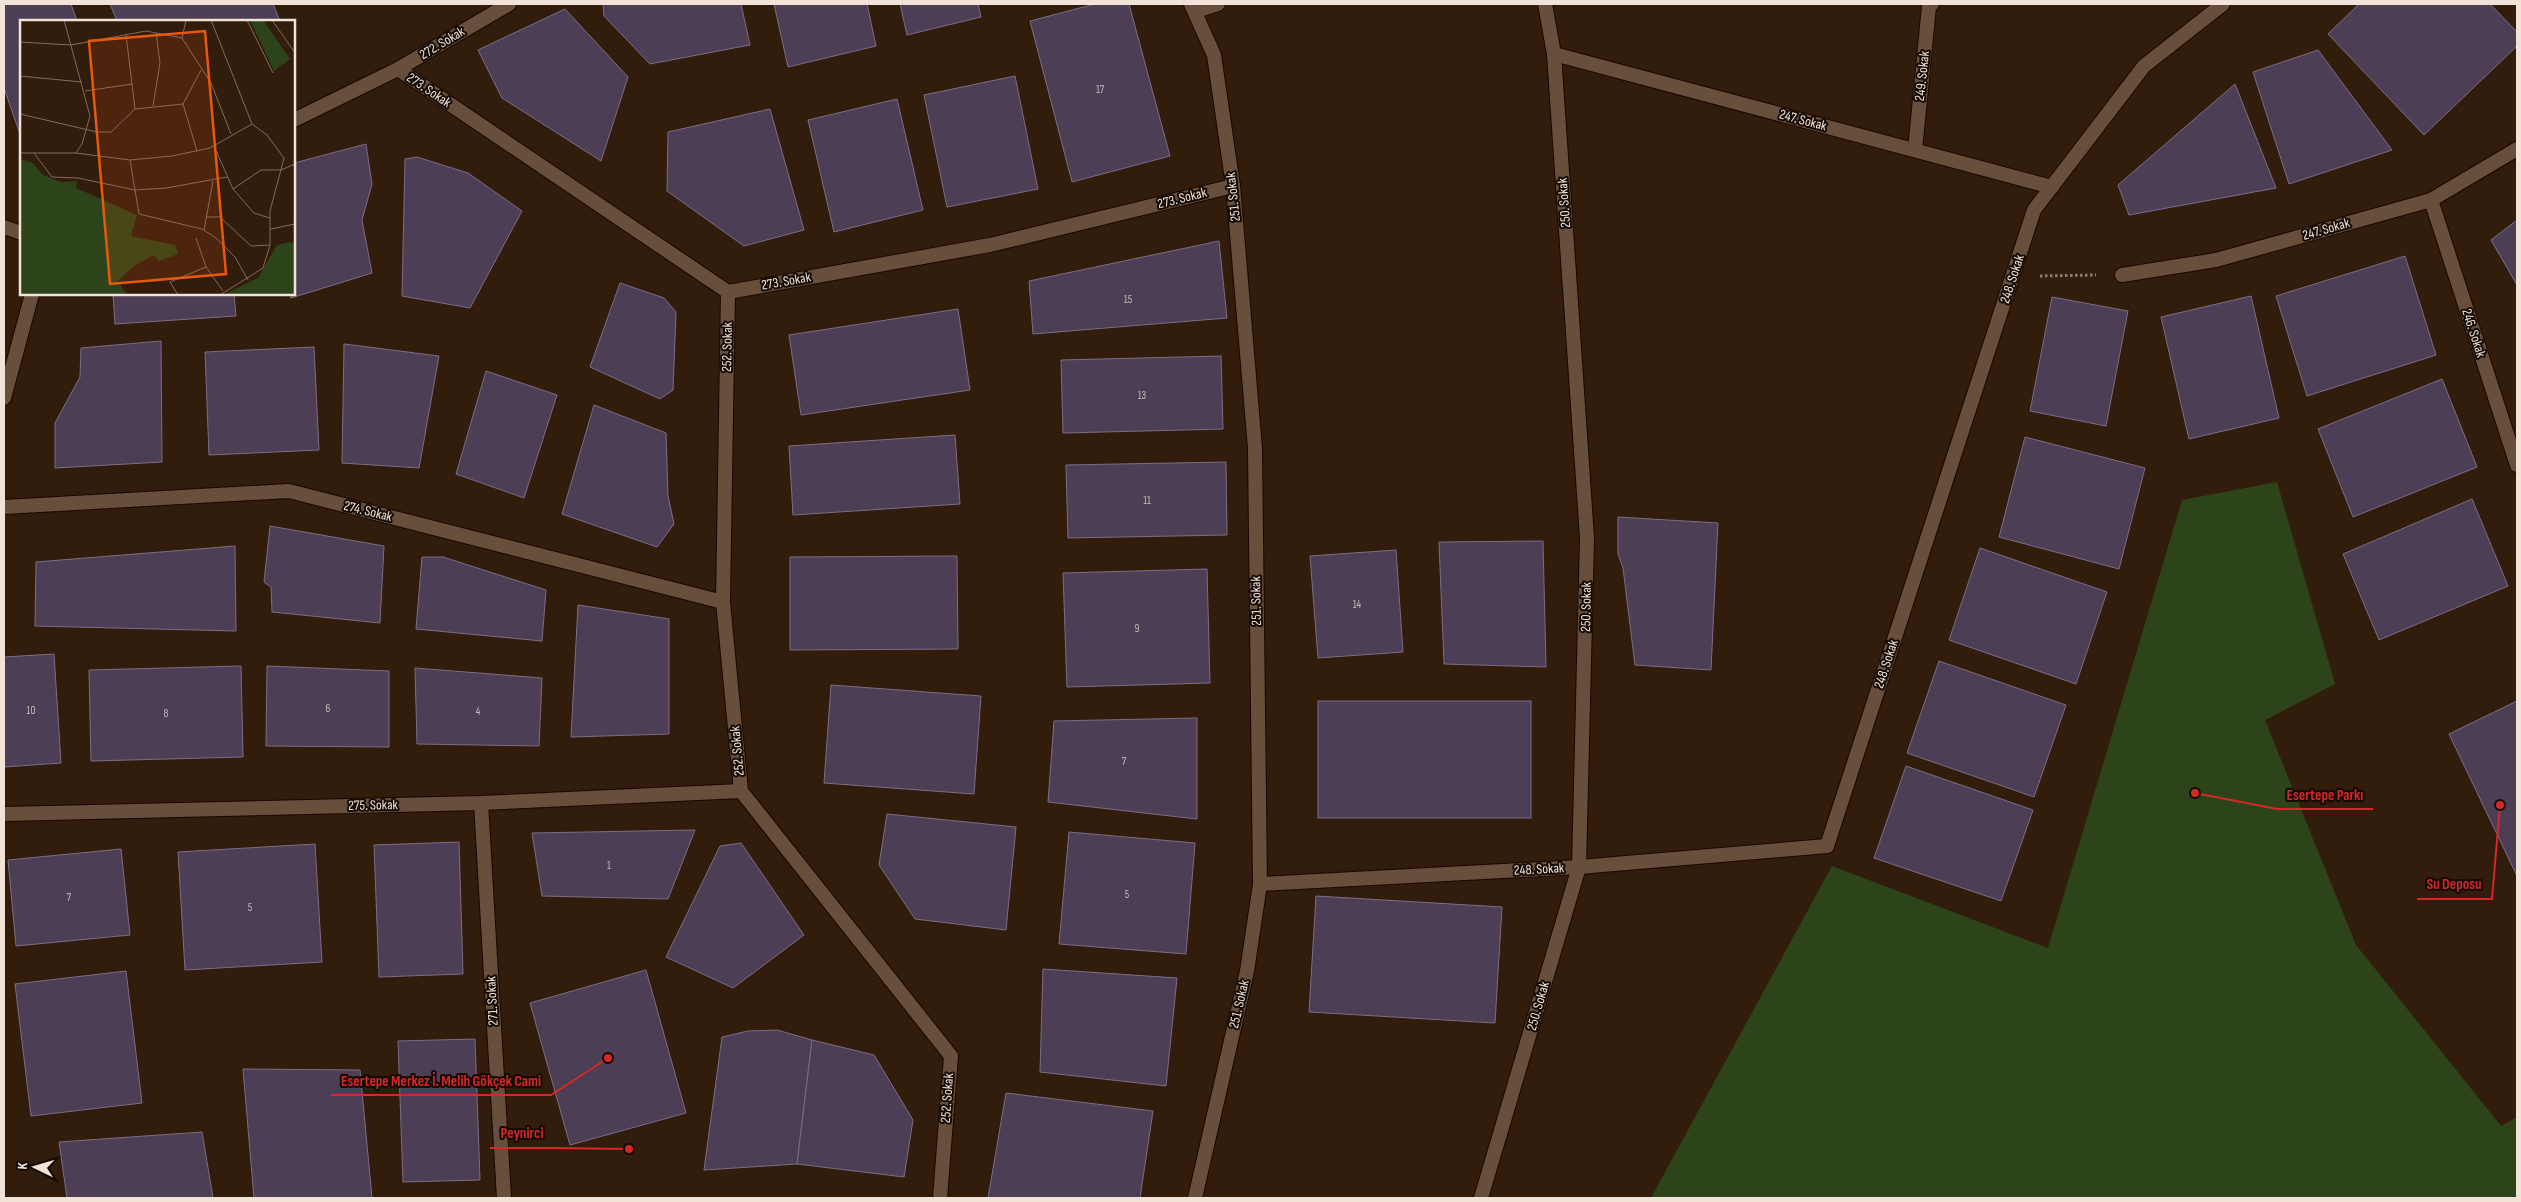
<svg xmlns="http://www.w3.org/2000/svg" width="2521" height="1202" viewBox="0 0 2521 1202" font-family="'Sofia Sans Condensed',sans-serif">
  <style>
    .green { fill: #2d441a }
    .building { fill: #4c3e55; stroke: #7c6d87 }
    .lines { fill: none; stroke-linecap: round; stroke-linejoin: round }
    .minor-casing { stroke: #190700; stroke-width: 16 }
    .path { stroke: #8f7c6e; stroke-width: 3; stroke-dasharray: 2.5 2.5; stroke-linecap: butt }
    .minor { stroke: #674f3c; stroke-width: 14 }
    .labels { text-anchor: middle; dominant-baseline: central; stroke-width: 4; stroke-linejoin: round; paint-order: stroke }
    .number-label { font-size: 11px; fill: #c8bab7 }
    .street-label { font-size: 14px; fill: #f2e3d8; stroke: #130a04 }
    .inset-road { fill: none; stroke: #7f6c5e; stroke-width: 1 }
    .view { fill: #e8590c; fill-opacity: 0.15; stroke: #e8590c; stroke-width: 2.5 }
    .inset-edge { fill: none; stroke: #f2e3d8; stroke-width: 2.5 }
    .leader { fill: none; stroke: #d62828; stroke-width: 2 }
    .callout-dot { fill: #d62828; stroke: #130a04; stroke-width: 2 }
    .callout-label { font-size: 15px; text-anchor: middle; font-weight: bold; fill: #d62828; stroke: #130a04; stroke-width: 4; stroke-linejoin: round; paint-order: stroke }
  </style>
  <rect width="100%" height="100%" fill="#321d0c"/>
  <polygon class="green" points="2277,482 2335,684 2265,720 2356,945 2501,1126 2517,1117 2517,1198 1651,1198 1832,866 2048,948 2182,500"/>
  <g class="building">
    <polygon points="4,4 71,4 77,21 21,21 21,137 4,88"/>
    <polygon points="110,4 273,4 280,21 117,21"/>
    <polygon points="603,4 741,4 750,45 650,64 604,16"/>
    <polygon points="774,4 867,4 876,46 788,67"/>
    <polygon points="900,4 978,4 981,17 907,35"/>
    <polygon points="1095,4 1129,4 1170,156 1072,182 1030,21"/>
    <polygon points="2359,4 2490,4 2517,32 2517,46 2424,135 2328,34"/>
    <polygon points="565,9 628,77 601,161 502,98 478,50"/>
    <polygon points="2318,50 2392,150 2289,184 2253,72"/>
    <polygon points="1015,76 1038,189 947,207 924,95"/>
    <polygon points="2235,84 2276,188 2129,215 2118,185"/>
    <polygon points="897,99 923,210 834,232 808,120"/>
    <polygon points="770,109 804,230 744,246 667,191 668,132"/>
    <polygon points="366,144 372,184 362,220 372,273 291,298 290,294 294,294 294,163"/>
    <polygon points="417,157 468,173 522,211 470,308 402,296 405,159"/>
    <polygon points="2517,220 2517,285 2491,240"/>
    <polygon points="1219,241 1227,318 1033,334 1029,281"/>
    <polygon points="2405,256 2436,355 2307,396 2276,296"/>
    <polygon points="620,283 664,298 676,312 673,390 660,399 590,367"/>
    <polygon points="113,294 234,294 236,316 115,324"/>
    <polygon points="2251,296 2279,418 2189,439 2161,317"/>
    <polygon points="2052,297 2128,311 2106,426 2030,411"/>
    <polygon points="958,309 970,390 801,415 789,335"/>
    <polygon points="161,341 162,462 55,468 55,423 80,377 81,348"/>
    <polygon points="344,344 439,356 419,468 342,463"/>
    <polygon points="314,347 319,450 209,455 205,352"/>
    <polygon points="1221,356 1223,429 1063,433 1061,360"/>
    <polygon points="486,371 557,395 524,498 456,474"/>
    <polygon points="2442,379 2477,467 2353,517 2318,429"/>
    <polygon points="594,405 666,433 668,496 674,524 657,547 562,514"/>
    <polygon points="955,435 960,504 793,515 789,446"/>
    <polygon points="2025,437 2145,468 2119,569 1999,537"/>
    <polygon points="1226,462 1227,535 1068,538 1066,465"/>
    <polygon points="2472,499 2508,586 2379,640 2343,554"/>
    <polygon points="1618,517 1718,523 1711,670 1635,665 1623,568 1618,554"/>
    <polygon points="270,526 384,546 380,623 272,612 271,587 264,582"/>
    <polygon points="1543,541 1546,667 1444,664 1439,542"/>
    <polygon points="235,546 236,631 35,626 36,562"/>
    <polygon points="1980,548 2107,592 2076,684 1949,640"/>
    <polygon points="1396,550 1403,652 1318,658 1310,556"/>
    <polygon points="957,556 958,649 790,650 790,557"/>
    <polygon points="422,557 443,557 546,590 542,641 416,629"/>
    <polygon points="1207,569 1210,683 1067,687 1063,573"/>
    <polygon points="578,605 669,619 669,734 571,737"/>
    <polygon points="54,654 61,763 4,767 4,657"/>
    <polygon points="1939,661 2066,705 2034,797 1907,753"/>
    <polygon points="241,666 243,757 91,761 89,670"/>
    <polygon points="267,666 389,671 389,747 266,746"/>
    <polygon points="415,668 542,678 539,746 417,744"/>
    <polygon points="831,685 981,696 974,794 824,783"/>
    <rect x="1318" y="701" width="213" height="117"/>
    <polygon points="2517,701 2517,876 2449,734"/>
    <polygon points="1197,718 1197,819 1048,802 1054,721"/>
    <polygon points="1906,766 2033,810 2001,901 1874,858"/>
    <polygon points="887,814 1016,827 1006,930 915,919 879,865"/>
    <polygon points="695,830 668,899 542,896 532,833"/>
    <polygon points="1069,832 1195,843 1186,954 1059,944"/>
    <polygon points="459,842 463,974 379,977 374,845"/>
    <polygon points="741,843 804,935 733,988 666,957 720,846"/>
    <polygon points="315,844 322,962 185,970 178,852"/>
    <polygon points="121,849 130,935 16,946 8,860"/>
    <polygon points="1316,896 1502,907 1495,1023 1309,1012"/>
    <polygon points="1043,969 1177,978 1166,1086 1040,1072"/>
    <polygon points="646,970 686,1113 570,1145 530,1003"/>
    <polygon points="126,971 142,1103 31,1116 15,984"/>
    <polygon points="777,1030 812,1040 797,1164 704,1170 722,1037 748,1031"/>
    <polygon points="475,1039 480,1180 403,1182 398,1041"/>
    <polygon points="812,1040 874,1055 913,1120 904,1177 797,1164"/>
    <polygon points="243,1069 360,1070 372,1198 254,1198"/>
    <polygon points="1006,1093 1153,1111 1140,1198 988,1198"/>
    <polygon points="202,1132 213,1198 67,1198 59,1142"/>
  </g>
  <g class="lines">
    <defs>
      <g id="minor">
        <polyline points="1191,4 1214,55 1233,186 1255,448 1260,884 1247,971 1195,1198"/>
        <polyline points="1196,11 1218,4"/>
        <polyline points="1554,54 2052,187"/>
        <polyline points="398,69 728,292 990,245 1233,186"/>
        <polyline points="294,120 398,69 509,4"/>
        <polyline points="1915,150 1929,6 1932,4"/>
        <polyline points="2431,200 2517,465"/>
        <polyline points="4,227 21,233"/>
        <polyline points="2122,275 2216,260 2431,200 2517,149"/>
        <polyline points="728,292 723,602 741,791 951,1056 940,1198"/>
        <polyline points="4,398 32,294"/>
        <polyline points="4,507 289,491 723,602"/>
        <polyline points="481,803 504,1198"/>
        <polyline points="4,814 481,803 741,791"/>
        <polyline points="1260,884 1579,867 1827,846 2034,210 2144,66 2223,4"/>
        <polyline points="1481,1198 1579,867 1587,538 1554,54 1545,4"/>
      </g>
    </defs>
    <use href="#minor" class="minor-casing"/>
    <polyline class="path" points="2040,276 2096,275"/>
    <use href="#minor" class="minor"/>
  </g>
  <g class="labels">
    <g class="number-label">
      <text x="1100" y="89">17</text>
      <text x="1128" y="299">15</text>
      <text x="1142" y="395">13</text>
      <text x="1147" y="500">11</text>
      <text x="1357" y="604">14</text>
      <text x="1137" y="628">9</text>
      <text x="328" y="708">6</text>
      <text x="31" y="710">10</text>
      <text x="478" y="711">4</text>
      <text x="166" y="713">8</text>
      <text x="1124" y="761">7</text>
      <text x="609" y="865">1</text>
      <text x="1127" y="894">5</text>
      <text x="69" y="897">7</text>
      <text x="250" y="907">5</text>
    </g>
    <g class="street-label">
      <text transform="translate(442 43) rotate(-31)">272. Sokak</text>
      <text transform="translate(1922 76) rotate(-84)">249. Sokak</text>
      <text transform="translate(429 90) rotate(34)">273. Sokak</text>
      <text transform="translate(1803 120) rotate(15)">247. Sokak</text>
      <text transform="translate(1233 197) rotate(-96)">251. Sokak</text>
      <text transform="translate(1182 198) rotate(-14)">273. Sokak</text>
      <text transform="translate(1564 203) rotate(-94)">250. Sokak</text>
      <text transform="translate(2326 229) rotate(-16)">247. Sokak</text>
      <text transform="translate(2012 279) rotate(-72)">248. Sokak</text>
      <text transform="translate(786 281) rotate(-10)">273. Sokak</text>
      <text transform="translate(2474 333) rotate(72)">246. Sokak</text>
      <text transform="translate(727 347) rotate(-89)">252. Sokak</text>
      <text transform="translate(368 511) rotate(14)">274. Sokak</text>
      <text transform="translate(1256 601) rotate(-91)">251. Sokak</text>
      <text transform="translate(1586 607) rotate(-89)">250. Sokak</text>
      <text transform="translate(1886 664) rotate(-72)">248. Sokak</text>
      <text transform="translate(737 751) rotate(-95)">252. Sokak</text>
      <text transform="translate(373 805) rotate(-1)">275. Sokak</text>
      <text transform="translate(1539 869) rotate(-3)">248. Sokak</text>
      <text transform="translate(492 1001) rotate(-93)">271. Sokak</text>
      <text transform="translate(1239 1004) rotate(-77)">251. Sokak</text>
      <text transform="translate(1538 1006) rotate(-74)">250. Sokak</text>
      <text transform="translate(947 1098) rotate(-86)">252. Sokak</text>
    </g>
  </g>
  <g transform="translate(20 20)">
    <rect width="275" height="275" fill="#321d0c"/>
    <path d="M230,0H243L270,39L254,51ZM0,139L13,143L23,155L41,162L57,161L56,168L117,195L111,216L155,225L158,234L139,241L134,235L114,246L98,261L107,275H0ZM270,222L275,223V275H203L238,258L257,225Z" fill="#2d441a"/>
    <path class="inset-road" d="M166,0L162,18L191,63L211,114M191,0L232,104L247,115L264,138L250,191V225L243,248L200,275M227,0L253,53M252,0L275,33M106,15L115,89M0,22L51,25L126,11L162,18M0,56L62,62M65,71L112,64M133,86L140,43L136,13M0,94L77,112H91L115,89L163,84M194,126L213,169L234,193L250,198M177,131L163,84L181,50M0,133H56L62,124L70,96L44,0M14,133L32,157L58,158L115,170L146,168L207,157M56,133L110,140L152,136L190,128L232,104M110,140L119,194L182,209L196,218L215,237L228,260M213,169L241,150H261L275,144M186,197H200L231,226L250,225M251,209L275,204M184,210L193,161M176,218L186,247L203,271M158,275L150,262L186,247"/>
    <path class="view" d="M185,11L206,254L90,264L69,21Z"/>
    <rect width="275" height="275" class="inset-edge"/>
  </g>
  <path class="leader" d="M2195 793L2277 809H2373M2500 805L2492 899H2417M608 1058L551 1095H331M629 1149L553 1148H490"/>
  <g class="callout-dot">
    <circle cx="2195" cy="793" r="5"/>
    <circle cx="2500" cy="805" r="5"/>
    <circle cx="608" cy="1058" r="5"/>
    <circle cx="629" cy="1149" r="5"/>
  </g>
  <g class="callout-label">
    <text x="2325" y="800">Esertepe Parkı</text>
    <text x="2454" y="889">Su Deposu</text>
    <text x="441" y="1086">Esertepe Merkez İ. Melih Gökçek Cami</text>
    <text x="522" y="1138">Peynirci</text>
  </g>
  <rect width="2521" height="1202" fill="none" stroke="#f2e3d8" stroke-width="10"/>
  <g transform="translate(35 1167) rotate(275)" stroke="#130a04" stroke-width="4" paint-order="stroke">
  <path d="M0-4L9 19L0 12L-9 19Z" fill="#f2e3d8"/>
  <text y="-8" font-size="14" font-weight="bold" text-anchor="middle" fill="#f2e3d8">K</text>
  </g>
</svg>
